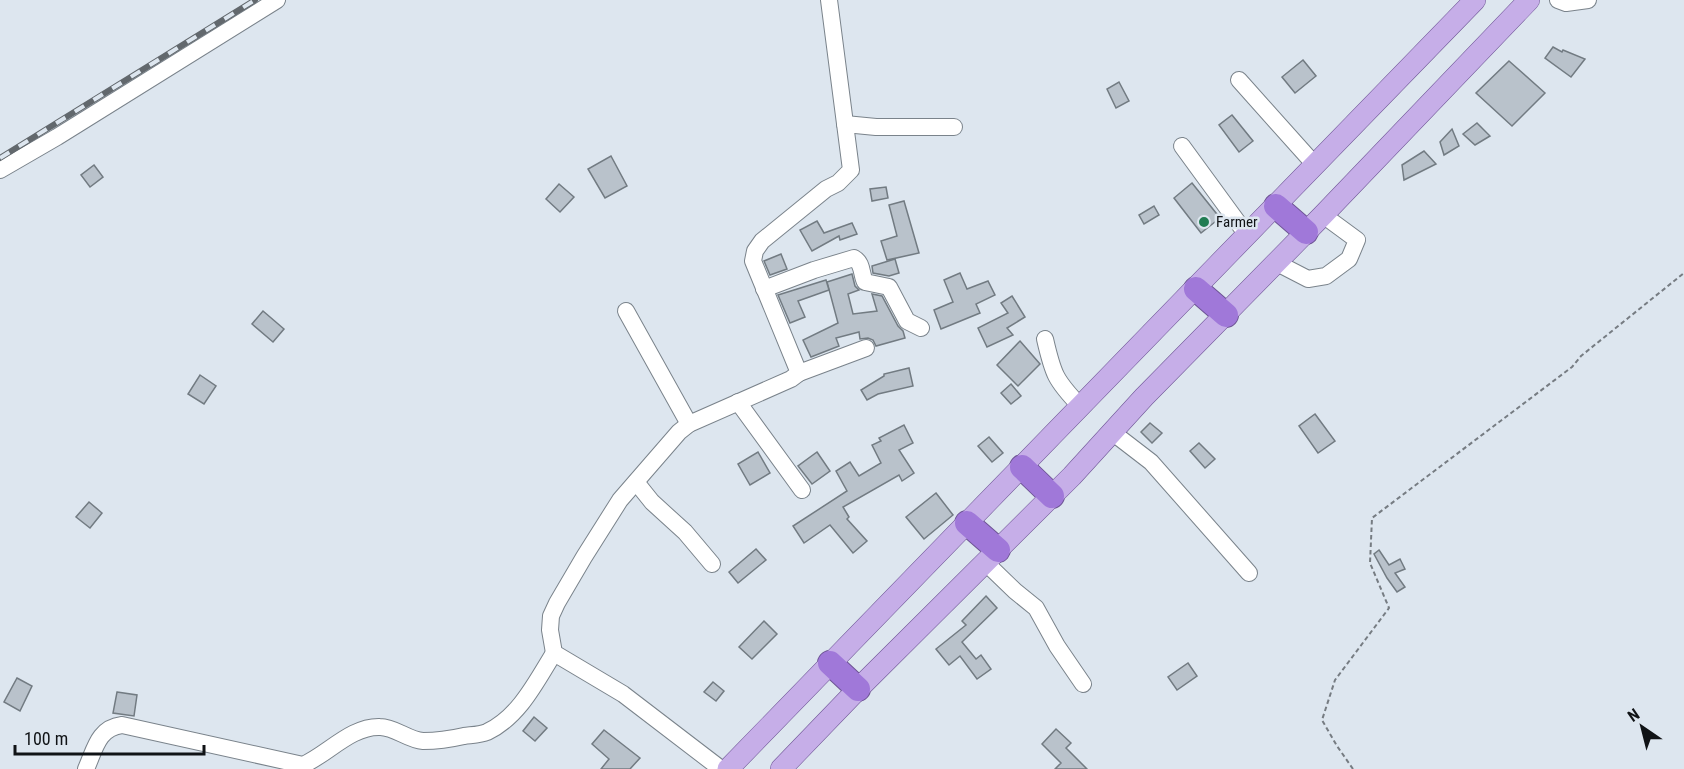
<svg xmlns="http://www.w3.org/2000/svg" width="1684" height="769" viewBox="0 0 1684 769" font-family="'Roboto Condensed',sans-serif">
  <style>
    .building { fill: #b9c2cb; stroke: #727b82; stroke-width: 1.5 }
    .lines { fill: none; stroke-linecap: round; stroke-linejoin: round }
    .minor-casing { stroke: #7a838b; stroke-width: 18 }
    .major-casing { stroke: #6e5595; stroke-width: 22 }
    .highway-casing { stroke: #6e5595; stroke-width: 26 }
    .path { stroke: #767c82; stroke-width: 2; stroke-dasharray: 4.5 3; stroke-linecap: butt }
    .minor { stroke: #fff; stroke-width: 16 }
    .major { stroke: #c6aee8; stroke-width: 21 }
    .highway { stroke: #a078d9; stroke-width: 24 }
    .rail-casing { stroke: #62686d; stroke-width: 6 }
    .rail { stroke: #dde6ef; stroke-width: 4; stroke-dasharray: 11; stroke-linecap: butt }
    .poi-dot { fill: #207c52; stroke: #dde6ef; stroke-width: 2 }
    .labels { text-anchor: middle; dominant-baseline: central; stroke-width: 5; stroke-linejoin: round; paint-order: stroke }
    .poi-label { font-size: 15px; fill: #101316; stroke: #dde6ef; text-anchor: start }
  </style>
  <rect width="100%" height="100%" fill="#dde6ef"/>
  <g class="building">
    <polygon points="1553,47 1562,52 1563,50 1585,59 1571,77 1545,58"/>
    <polygon points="1303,60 1316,76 1295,93 1282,77"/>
    <polygon points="1509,61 1545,93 1512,126 1476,93"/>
    <polygon points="1119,82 1129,101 1116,108 1107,89"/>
    <polygon points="1232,115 1253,141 1239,152 1219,125"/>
    <polygon points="1477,123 1490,136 1475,145 1463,134"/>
    <polygon points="1452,129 1459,146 1444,155 1440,142"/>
    <polygon points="1424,151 1436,164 1404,180 1402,165"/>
    <polygon points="611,156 627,186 605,198 588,169"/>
    <polygon points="94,165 103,177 90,187 81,175"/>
    <polygon points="1192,183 1220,218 1201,233 1174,198"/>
    <polygon points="559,184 574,197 560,212 546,199"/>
    <polygon points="886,187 888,198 872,201 870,189"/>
    <polygon points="904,201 919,253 887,260 881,241 897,236 889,205"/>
    <polygon points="1154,206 1159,215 1144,224 1139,215"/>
    <polygon points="817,221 824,233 852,223 857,234 840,240 839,236 812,251 800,230"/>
    <polygon points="781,254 787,269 770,275 764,261"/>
    <polygon points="895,259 899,273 889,276 873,273 872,266"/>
    <polygon points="960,273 967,289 988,281 995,295 976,304 980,313 941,329 934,310 953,302 944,280"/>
    <polygon points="852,274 855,286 859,290 848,294 853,314 877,311 872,294 882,296 898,326 903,331 905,338 876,346 873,340 868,338 860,339 859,332 836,338 839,346 811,357 803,340 838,323 827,282"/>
    <polygon points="826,280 829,290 798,301 805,317 790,323 778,295"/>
    <polygon points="1012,296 1025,317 1007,328 1013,335 987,347 978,328 1008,313 1001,303"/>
    <polygon points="263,311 284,329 273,342 252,324"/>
    <polygon points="1020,341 1040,364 1018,386 997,365"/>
    <polygon points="909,368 913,386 878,394 867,400 861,390 884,376 884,374"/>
    <polygon points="200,375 216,386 204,404 188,394"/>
    <polygon points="1011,384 1021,396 1011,404 1001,393"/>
    <polygon points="1315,414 1335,441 1318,453 1299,426"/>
    <polygon points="1150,423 1162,433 1152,443 1141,432"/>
    <polygon points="904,425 913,443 899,450 914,473 902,481 899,475 843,507 849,517 847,519 867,541 853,553 830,525 804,543 793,526 847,491 836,471 850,462 859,476 881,463 872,445 881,441 879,438"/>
    <polygon points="989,437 1003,453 992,462 978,446"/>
    <polygon points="1199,443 1215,459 1205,468 1190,451"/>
    <polygon points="758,452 770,473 750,485 738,464"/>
    <polygon points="817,452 830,471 812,484 798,466"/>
    <polygon points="936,493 953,515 924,539 906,517"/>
    <polygon points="89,502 102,513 90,528 76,517"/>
    <polygon points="756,549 766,560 738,583 729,572"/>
    <polygon points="1379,550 1389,565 1400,559 1405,569 1395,573 1405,587 1397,592 1387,578 1374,554"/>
    <polygon points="986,596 997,608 962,642 976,659 981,655 991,669 977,679 960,656 949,665 936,649 966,625 962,621"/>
    <polygon points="764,621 777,634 752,659 739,647"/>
    <polygon points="1188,663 1197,676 1177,690 1168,677"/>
    <polygon points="17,678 32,686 20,711 4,702"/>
    <polygon points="713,682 724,691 716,701 704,692"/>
    <polygon points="117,692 137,695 134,716 113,713"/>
    <polygon points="534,717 547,728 535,741 523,731"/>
    <polygon points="1056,729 1071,743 1066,748 1087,769 1055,769 1061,763 1042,744"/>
    <polygon points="604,730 640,758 630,769 601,769 609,759 592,744"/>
  </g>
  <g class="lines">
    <defs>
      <g id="minor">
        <polyline points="1558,0 1566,3 1588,0"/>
        <polyline points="1239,80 1315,165"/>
        <polyline points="845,124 876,127 954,127"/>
        <polyline points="1182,146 1247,235"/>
        <polyline points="0,170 57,137 277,0"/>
        <polyline points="1277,263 1308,279 1326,276 1349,259 1357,240 1323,215"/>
        <path d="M764,289L814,270L854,258C863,263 861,274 865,282L889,287L907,321L921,328"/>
        <polyline points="626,311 689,424"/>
        <path d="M1045,339C1053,374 1055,380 1081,407"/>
        <polyline points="799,373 866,348"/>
        <polyline points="738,402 802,490"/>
        <polyline points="1112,432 1151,462 1249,573"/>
        <polyline points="636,482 652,502 685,532 712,564"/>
        <polyline points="986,563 1015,591 1036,608 1057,646 1083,684"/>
        <path d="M86,769C95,749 98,728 122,725L303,765C328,754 351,726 380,727C395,727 408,740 423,741C437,741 451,739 464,736C471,735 480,735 487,732C519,717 536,682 554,653"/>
        <polyline points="721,769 623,694 554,653 550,630 551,616 557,603 584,557 620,500 679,432 689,424 791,379 799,373 753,261 755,251 762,241 826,189 838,183 851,170 829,0"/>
      </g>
      <g id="major">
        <polyline points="728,769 1475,0"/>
        <polyline points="781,769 858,689 1072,476 1144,397 1323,215 1529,0"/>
      </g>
      <g id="highway">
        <polyline points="1276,206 1306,232"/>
        <polyline points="1196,289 1226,315"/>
        <polyline points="1022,467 1052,496"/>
        <polyline points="967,523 998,550"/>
        <polyline points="830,663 858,689"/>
      </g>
    </defs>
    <use href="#minor" class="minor-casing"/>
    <use href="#major" class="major-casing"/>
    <use href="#highway" class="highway-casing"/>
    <polyline class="path" points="1353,769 1337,746 1322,720 1335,680 1389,608 1370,563 1372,518 1572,367 1581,356 1684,273"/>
    <use href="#minor" class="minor"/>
    <use href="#major" class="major"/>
    <use href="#highway" class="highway"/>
    <defs>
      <polyline id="rail" points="0,158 255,0"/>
    </defs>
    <use href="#rail" class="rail-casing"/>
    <use href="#rail" class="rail"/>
  </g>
  <circle class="poi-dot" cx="1204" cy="222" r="6"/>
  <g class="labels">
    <g class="poi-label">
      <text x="1216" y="222">Farmer</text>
    </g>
  </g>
  <g transform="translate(1642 727) rotate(325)" stroke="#dde6ef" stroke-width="4.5" paint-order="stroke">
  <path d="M0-4.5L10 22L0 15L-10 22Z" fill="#101316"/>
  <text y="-9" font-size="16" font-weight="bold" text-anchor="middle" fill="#101316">N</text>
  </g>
  <path d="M15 745v9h189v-9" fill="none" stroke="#101316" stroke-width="3"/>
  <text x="24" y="745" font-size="18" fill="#101316" stroke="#dde6ef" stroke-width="4.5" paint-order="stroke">100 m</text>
</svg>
